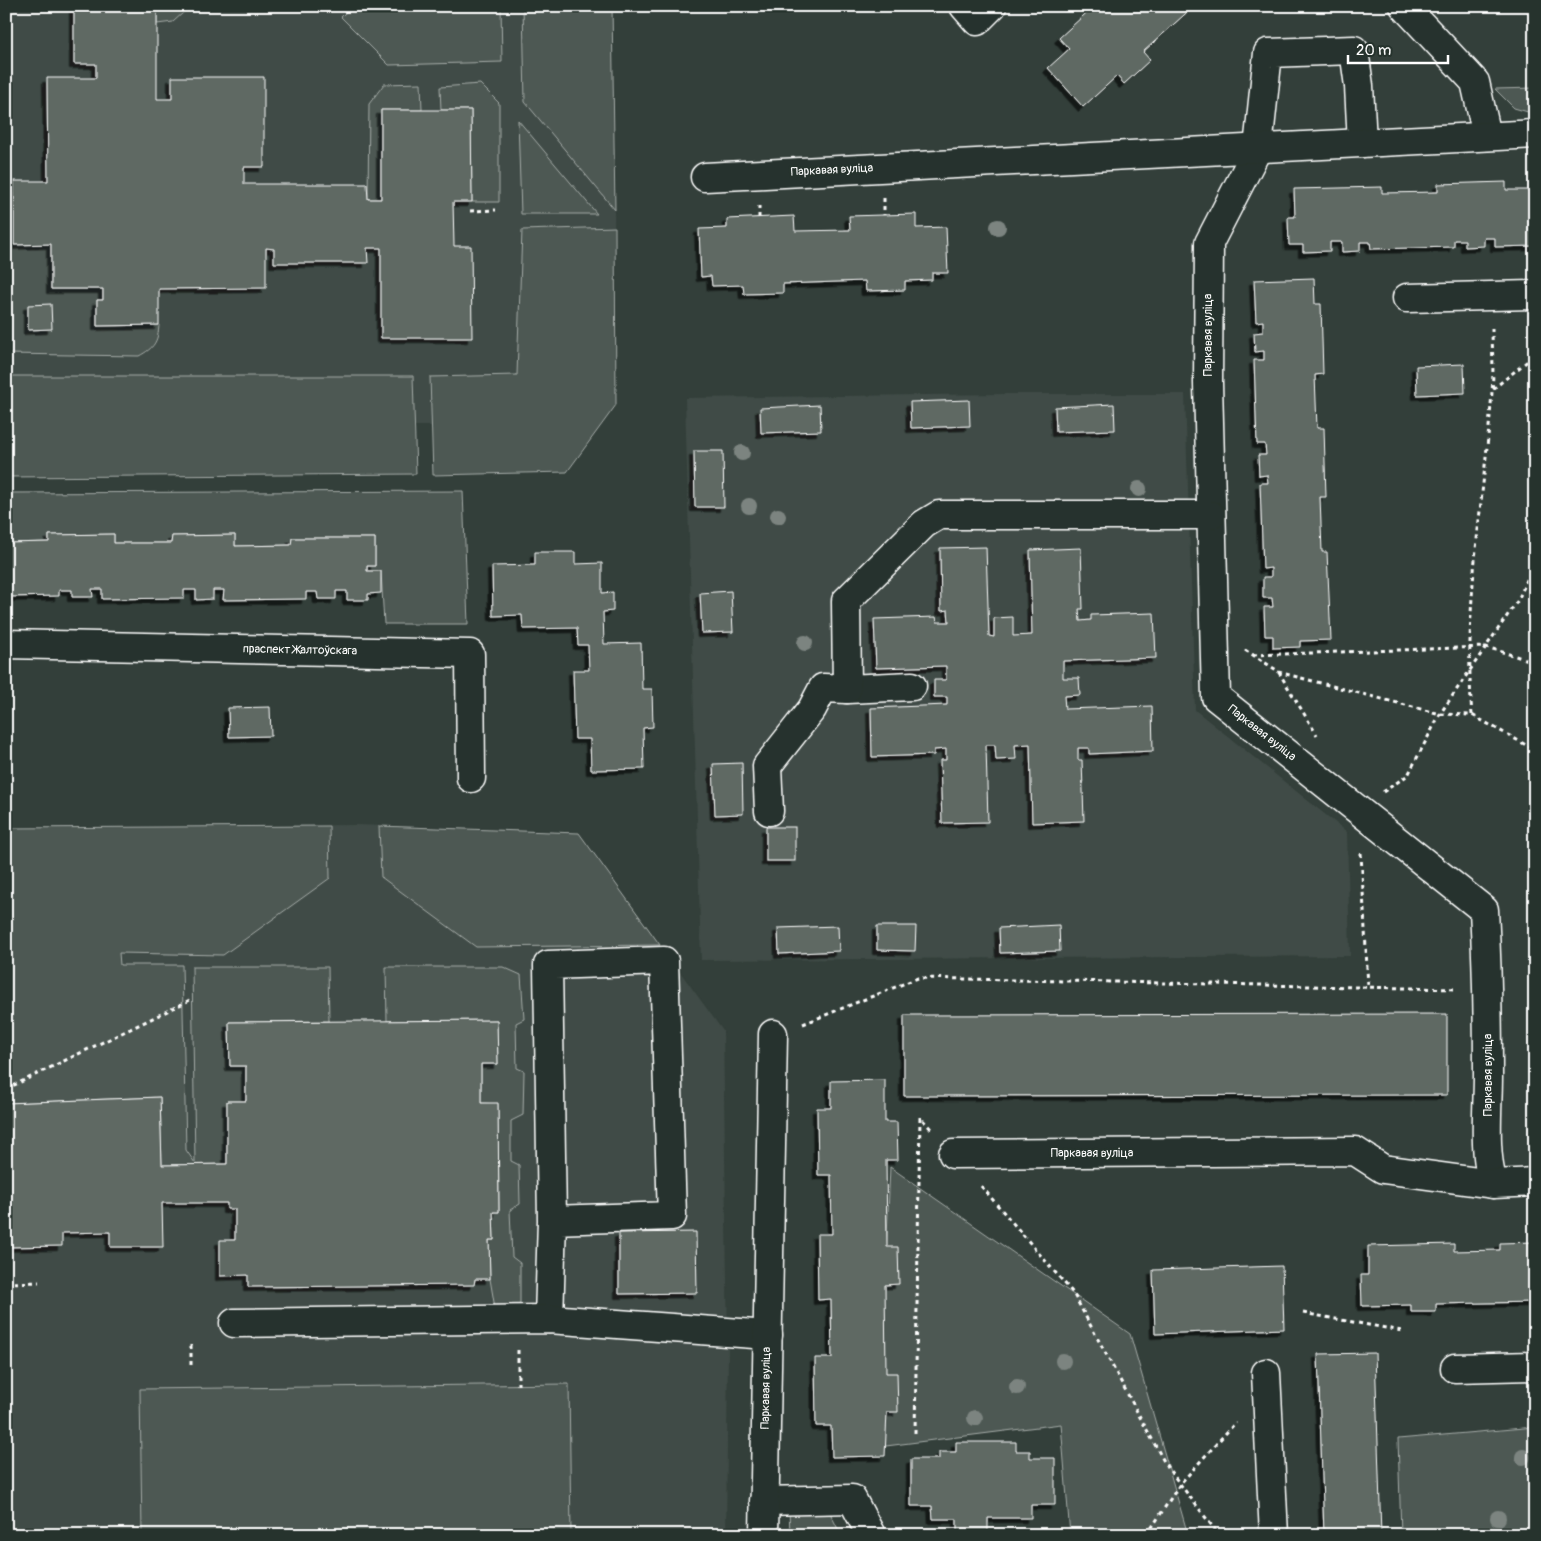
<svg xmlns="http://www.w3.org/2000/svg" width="1541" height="1541" viewBox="0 0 1541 1541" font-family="Pangolin,sans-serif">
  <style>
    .built { fill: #404c47 }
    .green { fill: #4d5853; stroke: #a6aca9 }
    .building { fill: #5f6964; stroke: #fff; filter: url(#shadow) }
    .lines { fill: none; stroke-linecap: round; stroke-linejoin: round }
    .minor-casing { stroke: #fff; stroke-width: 31 }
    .path { stroke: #fff; stroke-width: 3; stroke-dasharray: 4 4; stroke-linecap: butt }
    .minor { stroke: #26332d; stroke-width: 28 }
    .tree { fill: #7c8480 }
    .labels { text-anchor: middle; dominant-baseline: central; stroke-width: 4.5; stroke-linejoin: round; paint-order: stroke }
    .street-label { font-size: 12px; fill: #fff; stroke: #26332d }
  </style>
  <defs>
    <filter id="shadow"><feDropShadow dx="-4.5" dy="4.5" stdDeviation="0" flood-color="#0009"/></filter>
  </defs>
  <rect width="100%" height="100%" fill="#333f3a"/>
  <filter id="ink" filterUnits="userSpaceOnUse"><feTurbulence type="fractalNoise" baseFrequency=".02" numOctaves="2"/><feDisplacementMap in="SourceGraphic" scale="10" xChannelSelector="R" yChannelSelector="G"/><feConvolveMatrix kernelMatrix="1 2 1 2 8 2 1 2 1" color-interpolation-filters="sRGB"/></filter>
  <g filter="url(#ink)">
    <g class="built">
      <polygon points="6,6 612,6 616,405 430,426 6,425"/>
      <polygon points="1008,394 1185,394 1195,710 1347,832 1350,956 701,960 685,398"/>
      <polygon points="356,825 579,833 723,1031 728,1346 726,1535 6,1535 6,828"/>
    </g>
    <g class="green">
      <polygon points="157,6 184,6 184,12 173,22 157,24"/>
      <polygon points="352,6 501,6 502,62 389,65 341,17"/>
      <polygon points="523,6 612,6 615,210 525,102"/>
      <polygon points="421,83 422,110 381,110 381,199 368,199 369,104 384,84"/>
      <polygon points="480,84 499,103 499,202 472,202 471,110 441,110 440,87"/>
      <polygon points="1535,88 1535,114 1514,108 1495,89"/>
      <polygon points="518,120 597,214 521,214"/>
      <path d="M6,181H14V244H51V289H103V300H97V326L159,325C158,342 154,348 139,356L6,354Z"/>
      <polygon points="615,227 616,405 567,472 433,475 430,377 517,375 522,230"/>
      <polygon points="6,376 413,376 416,474 6,477"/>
      <polygon points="463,491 468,624 384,624 381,571 367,571 367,566 375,566 375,538 292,538 291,545 235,546 235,535 172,536 171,543 114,543 114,534 49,535 49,542 6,543 6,493"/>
      <polygon points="329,826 330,878 223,955 119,953 120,965 182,965 186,1150 195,1163 192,967 328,967 329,1021 229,1022 230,1066 246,1066 246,1101 227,1101 227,1164 162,1165 160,1097 6,1103 6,828"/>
      <polygon points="379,826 579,833 660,945 476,947 381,877"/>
      <polygon points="386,967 503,967 521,975 524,1019 516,1023 517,1068 524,1071 523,1115 511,1121 511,1161 519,1165 520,1204 510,1210 512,1257 520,1263 520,1309 495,1308 490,1279 489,1240 494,1240 493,1212 499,1212 498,1104 481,1103 481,1064 498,1064 497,1020 387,1021"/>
      <polygon points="890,1167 1130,1334 1188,1535 1070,1535 1061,1424 878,1447"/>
      <polygon points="569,1384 571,1535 142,1535 140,1389"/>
      <polygon points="1535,1427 1535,1535 1401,1535 1398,1439"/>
      <polygon points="789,1509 828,1509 841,1535 790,1535"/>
    </g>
    <g class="building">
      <polygon points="74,6 157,6 157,99 172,99 172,77 264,77 264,167 244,167 244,184 367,184 368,199 381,199 381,110 471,110 472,202 453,202 454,246 471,246 472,338 381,338 381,248 367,248 368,263 274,263 274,249 266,248 266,288 159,289 159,325 97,326 97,300 103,300 103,289 51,289 51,244 14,245 14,181 48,181 47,78 96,78 96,64 74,64"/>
      <polygon points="1094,6 1194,6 1143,52 1150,60 1124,84 1117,76 1083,107 1048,68 1069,49 1059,38"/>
      <polygon points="1506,182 1506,190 1535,190 1535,246 1495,247 1495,238 1484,238 1484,246 1465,247 1465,240 1454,240 1454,247 1371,249 1370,242 1360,242 1360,251 1342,252 1342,242 1330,242 1330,251 1303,252 1303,245 1289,245 1288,217 1295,217 1294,189 1382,187 1382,193 1438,192 1438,184"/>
      <polygon points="916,214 916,228 946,227 948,273 932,273 932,280 905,281 905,290 866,291 865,281 783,284 783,293 744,294 743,285 712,286 711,276 701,277 699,229 727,228 727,219 794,216 795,231 850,230 849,216"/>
      <polygon points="1314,278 1315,304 1321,304 1323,374 1315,375 1317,428 1324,428 1326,497 1320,497 1322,552 1327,552 1331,640 1300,641 1300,647 1273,648 1273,636 1265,636 1264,607 1273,607 1272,598 1263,598 1263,577 1271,577 1271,568 1263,569 1260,483 1268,483 1267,475 1259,476 1258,455 1266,455 1265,444 1257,444 1254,360 1264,360 1264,351 1255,352 1254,333 1263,332 1263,321 1256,322 1254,280"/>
      <polygon points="51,304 52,329 28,330 28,305"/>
      <polygon points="1464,364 1465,393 1417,395 1416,366"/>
      <polygon points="969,400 970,426 911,428 910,402"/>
      <polygon points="1114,404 1115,430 1056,432 1055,407"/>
      <polygon points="820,405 821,431 761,433 760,408"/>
      <polygon points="694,451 723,451 724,507 695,507"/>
      <polygon points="114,534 114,543 171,543 172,536 235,535 235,546 291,545 292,538 375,538 375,566 367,566 367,571 381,571 381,593 368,594 368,600 347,600 347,591 336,591 336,599 318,599 317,592 306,592 306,599 223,600 224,590 213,590 213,599 196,600 196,590 184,590 184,598 102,599 102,589 92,589 93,597 72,597 72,590 59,590 59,596 6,597 6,543 49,542 49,535"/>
      <polygon points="986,547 989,636 994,637 994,618 1013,617 1013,636 1032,635 1030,550 1081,548 1083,609 1079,609 1080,621 1091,620 1091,615 1154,613 1156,658 1063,661 1063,678 1079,678 1080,695 1064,696 1065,709 1152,706 1153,751 1089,754 1089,748 1078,748 1078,760 1082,760 1084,821 1032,823 1030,744 1015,745 1016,759 996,760 995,745 986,745 988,822 942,823 940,760 946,760 946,749 934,750 934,755 872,757 871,708 947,705 947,697 934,697 934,680 946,680 946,666 876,668 874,619 936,617 937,622 949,622 948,610 941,611 940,548"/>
      <polygon points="535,552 575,552 575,564 602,563 602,593 613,592 613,611 603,612 604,644 641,643 642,689 652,689 653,727 643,728 644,769 591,770 590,739 575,739 573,670 589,670 588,645 578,645 577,628 523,629 522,615 493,616 492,566 535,565"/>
      <polygon points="731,591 733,632 702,633 700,593"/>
      <polygon points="270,707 271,736 229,737 228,708"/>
      <polygon points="742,763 743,814 715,815 713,764"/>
      <rect x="766" y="827" width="29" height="34"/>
      <polygon points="1059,925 1060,951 1000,953 999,928"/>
      <polygon points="838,926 839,951 779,954 778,928"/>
      <polygon points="877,926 916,926 915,951 877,950"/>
      <polygon points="1447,1014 1447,1095 904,1096 904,1015"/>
      <polygon points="497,1020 498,1064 481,1064 481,1103 498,1103 499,1212 493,1212 494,1240 489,1240 490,1279 475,1279 474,1285 248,1287 248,1275 220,1276 220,1240 235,1240 235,1209 227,1209 227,1203 162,1203 163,1247 110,1247 110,1232 62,1233 62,1246 7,1247 6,1103 160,1097 162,1165 227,1164 227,1101 246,1101 246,1066 230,1066 229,1022"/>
      <polygon points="885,1080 885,1122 897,1122 898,1160 886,1160 887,1247 898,1247 899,1284 885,1285 886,1373 897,1373 898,1412 887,1412 885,1456 832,1457 831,1426 816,1426 815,1358 832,1358 831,1299 818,1300 817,1234 832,1234 831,1175 818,1175 817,1108 831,1108 831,1081"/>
      <polygon points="696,1232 697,1293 619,1294 619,1233"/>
      <polygon points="1535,1242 1535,1310 1534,1302 1436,1304 1436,1312 1411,1312 1411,1305 1362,1306 1361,1275 1368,1275 1368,1246 1454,1244 1454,1251 1500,1250 1500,1243"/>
      <polygon points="1282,1266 1284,1329 1155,1334 1153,1270"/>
      <polygon points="1375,1353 1381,1535 1324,1535 1318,1354"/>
      <polygon points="956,1442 1016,1442 1016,1451 1030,1451 1030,1458 1055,1458 1055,1505 1031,1505 1031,1518 988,1518 988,1531 957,1531 957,1519 933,1519 932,1506 911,1506 911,1459 939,1459 939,1452 956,1452"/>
    </g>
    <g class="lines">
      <defs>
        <g id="minor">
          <polyline points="964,6 977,21 992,6"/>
          <polyline points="1404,6 1475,82 1487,136"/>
          <path d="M1362,143L1359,86L1354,50L1268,53L1258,148L1209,243L1208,383L1216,697L1484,910C1487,964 1488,1019 1488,1074C1488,1110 1483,1150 1493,1184"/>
          <polyline points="705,177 1535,134"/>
          <polyline points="1407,298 1535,295"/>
          <polyline points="6,644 470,654 471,778"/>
          <polyline points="847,689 912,686"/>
          <polyline points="769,811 767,766 812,709 823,688 847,689 846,601 924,524 939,515 1211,515"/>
          <polyline points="953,1154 1355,1151 1383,1169 1493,1184 1535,1182"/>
          <polyline points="549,1319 552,1220 548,965 664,961 672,1216 552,1220"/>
          <polyline points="234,1323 549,1319 768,1335"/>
          <polyline points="1455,1368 1535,1366"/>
          <polyline points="1266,1373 1274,1535"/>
          <polyline points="764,1501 852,1499 871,1535"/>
          <polyline points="764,1535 773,1034"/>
        </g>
      </defs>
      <use href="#minor" class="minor-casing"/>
      <g class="path">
        <polyline points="884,198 884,215"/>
        <polyline points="759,206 759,218"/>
        <polyline points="470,211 496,210"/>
        <polyline points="1493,389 1535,355"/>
        <polyline points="1245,650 1278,671 1317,735"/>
        <polyline points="1253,655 1486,647 1535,662"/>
        <polyline points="1278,672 1440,714 1472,715 1535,750"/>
        <path d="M1472,715C1463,606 1484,500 1492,392C1494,370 1492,348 1492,327"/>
        <polyline points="1383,792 1408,775 1440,714 1518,600 1535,562"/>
        <polyline points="1361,853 1368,987"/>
        <polyline points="803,1024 918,978 1457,989"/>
        <polyline points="6,1089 190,1000"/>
        <polyline points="981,1186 1073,1293 1167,1467 1219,1535"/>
        <polyline points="6,1283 39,1282"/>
        <polyline points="1303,1313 1402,1331"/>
        <polyline points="518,1350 518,1385"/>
        <polyline points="191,1365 191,1342"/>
        <polyline points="915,1433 920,1117 932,1130"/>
        <polyline points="1147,1535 1180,1484 1236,1422"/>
      </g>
      <use href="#minor" class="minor"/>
    </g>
    <g class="tree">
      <circle cx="998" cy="227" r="8"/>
      <circle cx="742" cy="453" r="8"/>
      <circle cx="1139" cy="489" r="8"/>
      <circle cx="749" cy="506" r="8"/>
      <circle cx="778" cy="516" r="8"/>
      <circle cx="805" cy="643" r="8"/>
      <circle cx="1063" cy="1361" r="8"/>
      <circle cx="1017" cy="1387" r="8"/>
      <circle cx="975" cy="1418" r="8"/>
      <circle cx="1523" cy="1457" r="8"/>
      <circle cx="1498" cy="1518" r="8"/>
    </g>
  </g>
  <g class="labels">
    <g class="street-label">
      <text transform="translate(832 170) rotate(-3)">Паркавая вуліца</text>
      <text transform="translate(1208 335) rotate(-90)">Паркавая вуліца</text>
      <text transform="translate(300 650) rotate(1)">праспект Жалтоўскага</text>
      <text transform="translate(1262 733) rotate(38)">Паркавая вуліца</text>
      <text transform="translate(1488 1075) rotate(-90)">Паркавая вуліца</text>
      <text x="1092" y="1153">Паркавая вуліца</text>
      <text transform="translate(766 1388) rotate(-89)">Паркавая вуліца</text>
    </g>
  </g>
  <rect width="1541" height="1541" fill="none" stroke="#26332d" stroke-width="25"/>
  <rect x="12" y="12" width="1516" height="1516" fill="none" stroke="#fff" stroke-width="2" filter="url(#ink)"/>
  <path d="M1348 55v8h100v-8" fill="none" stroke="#ffffff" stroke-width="2.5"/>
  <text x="1356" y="55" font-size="15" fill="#ffffff" stroke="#26332d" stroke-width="4" paint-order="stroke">20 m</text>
</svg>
